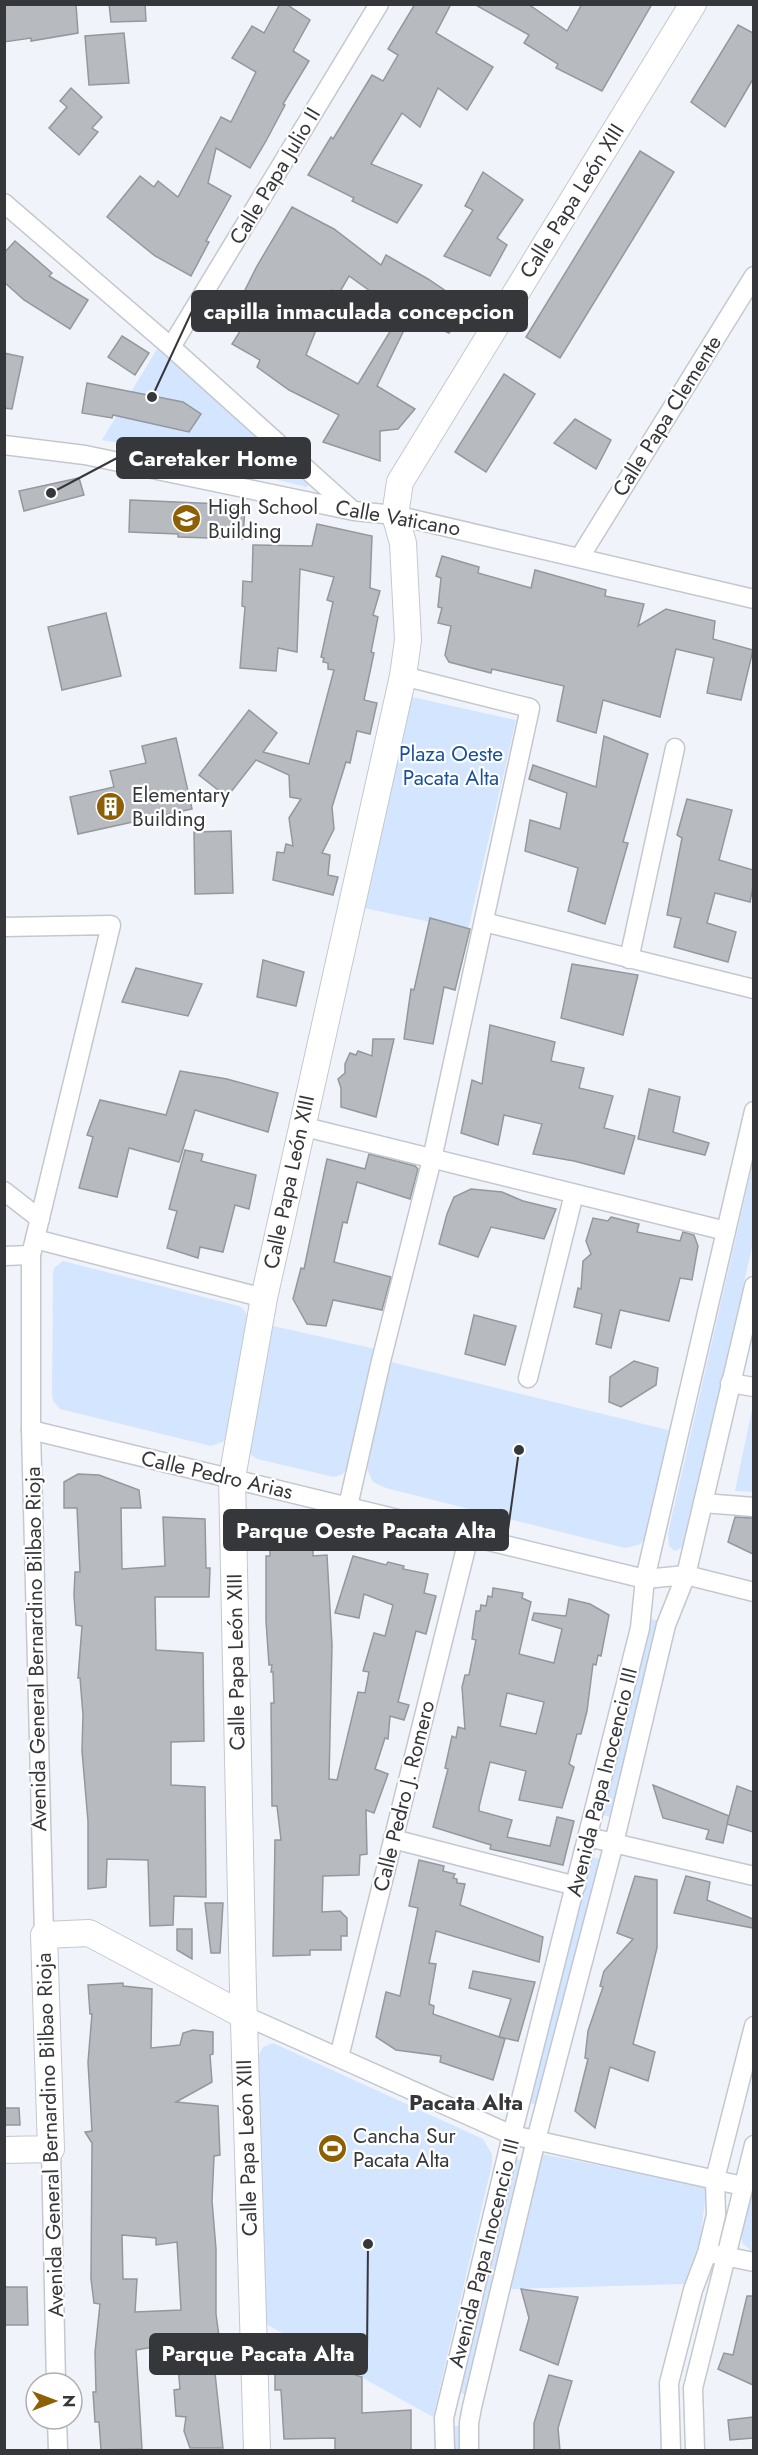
<svg xmlns="http://www.w3.org/2000/svg" width="758" height="2455" viewBox="0 0 758 2455" font-family="Jost,sans-serif">
  <style>
    .green { fill: #d3e5ff }
    .building { fill: #b7bbc0; stroke: #94989d; stroke-width: 1.5; fill-rule: evenodd }
    .lines { fill: none; stroke-linecap: round; stroke-linejoin: round }
    .street-casing { stroke: #c4c8ce; stroke-width: 21 }
    .secondary-casing { stroke: #c4c8ce; stroke-width: 28 }
    .street { stroke: #fff; stroke-width: 18 }
    .secondary { stroke: #fff; stroke-width: 26 }
    .labels { text-anchor: middle; dominant-baseline: central; stroke-width: 4.5; stroke-linejoin: round; paint-order: stroke }
    .street-label { font-size: 21px; fill: #36373a; stroke: #fff }
    .poi-label { font-size: 21px; fill: #36373a; stroke: #fff; text-anchor: start }
    .park-label { font-size: 21px; fill: #18519a; stroke: #fff }
    .neighbourhood-label { font-size: 22px; font-weight: bold; fill: #36373a; stroke: #fff }
    .leader { fill: none; stroke: #36373a; stroke-width: 2 }
    .callout-dot { fill: #36373a; stroke: #fff; stroke-width: 2 }
    .callout { fill: #36373a; stroke: #36373a; stroke-width: 2 }
    .callout-label { font-size: 22px; text-anchor: middle; font-weight: bold; fill: #fff }
  </style>
  <rect width="100%" height="100%" fill="#f0f4fa"/>
  <g class="green">
    <polygon points="157,349 307,479 309,485 306,487 145,447 102,440"/>
    <polygon points="412,697 516,720 468,930 364,908"/>
    <polygon points="753,1163 753,1243 686,1535 682,1547 675,1551 669,1546 668,1533"/>
    <path d="M63,1261L239,1306C247,1311 248,1316 247,1325L226,1438L223,1442L211,1446L60,1409L53,1401L52,1394L53,1274L54,1268Z"/>
    <polygon points="273,1326 376,1349 349,1465 343,1474 334,1477 257,1459 250,1454 248,1440"/>
    <polygon points="391,1362 672,1431 646,1538 639,1545 625,1548 386,1488 373,1482 367,1469"/>
    <polygon points="753,1405 753,1492 735,1491"/>
    <polygon points="651,1619 659,1621 611,1817 603,1815"/>
    <polygon points="592,1857 600,1859 538,2105 530,2103"/>
    <polygon points="273,2043 483,2139 492,2154 492,2164 433,2417 266,2324 257,2059 263,2047"/>
    <polygon points="542,2154 707,2187 700,2240 685,2284 511,2289"/>
    <polygon points="514,2158 522,2161 465,2394 457,2392"/>
    <polygon points="753,2182 753,2252 743,2244 741,2237"/>
    <polygon points="452,2426 461,2426 461,2450 453,2450"/>
  </g>
  <g class="building">
    <polygon points="4,4 76,4 78,33 31,41 31,38 4,42"/>
    <polygon points="109,4 145,4 146,21 111,22"/>
    <polygon points="280,4 286,4 310,20 293,51 309,61 283,104 285,105 266,141 250,168 216,148 208,183 231,196 206,241 209,242 191,276 155,256 107,217 140,176 154,187 158,181 178,197 221,117 231,122 256,72 232,58 252,26 264,33"/>
    <polygon points="415,4 451,4 436,33 493,67 467,110 438,88 420,127 402,113 371,164 422,185 397,223 352,201 354,198 308,175 331,137 333,139 372,75 383,81 398,55 388,49"/>
    <polygon points="474,4 528,4 567,31 582,4 652,4 602,91 556,68 558,64 524,43 529,35"/>
    <polygon points="738,25 753,33 753,79 725,127 691,102"/>
    <polygon points="124,33 129,83 89,85 85,36"/>
    <polygon points="71,88 102,117 92,128 98,132 79,155 49,128 67,107 60,101"/>
    <polygon points="640,151 674,172 560,358 526,337"/>
    <polygon points="483,172 523,200 497,238 507,245 490,276 444,256 473,210 465,206"/>
    <polygon points="292,207 334,229 381,265 386,255 428,279 468,306 449,333 394,308 349,276 338,295 332,290 306,355 358,384 394,325 404,330 377,386 415,409 398,429 380,431 380,461 323,442 339,415 289,390 257,367 260,360 232,344 251,314 237,306 257,266"/>
    <polygon points="15,241 52,273 49,276 88,300 70,329 24,300 4,282 4,253"/>
    <polygon points="122,336 149,353 135,375 108,357"/>
    <polygon points="4,353 23,357 12,409 4,408"/>
    <polygon points="504,374 535,394 486,472 455,452"/>
    <polygon points="87,383 183,402 201,414 189,432 113,415 112,418 82,413"/>
    <polygon points="575,419 611,440 596,469 554,443"/>
    <polygon points="79,478 84,495 24,511 19,491"/>
    <polygon points="130,500 245,505 243,539 178,537 178,534 129,532"/>
    <polygon points="317,524 372,536 370,588 380,591 373,615 378,617 371,652 374,653 364,700 377,703 370,734 357,731 350,763 346,762 332,807 334,829 322,853 330,855 328,875 338,877 333,895 273,880 277,852 284,853 286,844 293,846 289,818 301,799 290,797 289,775 256,760 227,797 199,775 249,710 277,733 263,752 309,764 334,670 328,669 328,663 323,662 324,658 321,657 333,602 327,600 334,577 300,569 297,652 278,648 276,671 240,668 245,607 242,606 243,581 252,582 253,545 312,546"/>
    <polygon points="442,556 479,567 478,573 531,588 535,570 606,590 605,596 644,604 638,626 666,609 715,621 713,639 753,650 741,700 707,693 714,658 676,649 660,717 603,700 596,733 557,721 564,686 492,669 491,673 449,662 445,655 451,626 438,623 442,608 438,607 441,578 436,576"/>
    <polygon points="106,613 121,676 62,690 48,627"/>
    <polygon points="604,736 648,754 623,842 628,843 605,924 568,911 578,868 525,851 530,820 560,829 567,793 529,779 533,765 596,787"/>
    <polygon points="176,738 192,809 78,834 70,797 114,787 110,771 146,763 142,746"/>
    <polygon points="687,799 732,810 719,860 753,870 753,887 750,902 715,893 707,923 736,932 728,962 674,947 681,918 667,915 682,838 677,835"/>
    <polygon points="231,831 233,893 195,894 194,832"/>
    <polygon points="430,918 470,929 455,990 444,987 433,1044 404,1039 411,989 414,990"/>
    <polygon points="263,960 304,972 296,1006 257,997"/>
    <polygon points="572,964 638,975 623,1035 561,1018"/>
    <polygon points="136,968 202,984 188,1016 122,1002"/>
    <polygon points="490,1025 555,1042 551,1061 584,1068 579,1088 613,1096 604,1128 635,1136 624,1174 574,1161 533,1154 542,1124 504,1115 498,1145 461,1133 472,1080 482,1084"/>
    <polygon points="373,1039 394,1039 376,1117 341,1107 341,1088 338,1079 345,1073 345,1064 350,1053 356,1055 358,1051 372,1056"/>
    <polygon points="180,1071 227,1079 278,1093 268,1132 195,1110 179,1162 129,1148 117,1197 79,1188 93,1137 87,1135 100,1100 166,1115"/>
    <polygon points="649,1089 680,1097 673,1132 709,1143 705,1155 638,1139"/>
    <polygon points="185,1150 203,1154 201,1161 256,1175 249,1209 235,1205 223,1252 200,1247 198,1258 167,1248 177,1211 169,1209"/>
    <polygon points="369,1154 415,1166 418,1169 410,1199 357,1182 347,1223 343,1222 334,1262 391,1277 382,1310 333,1300 326,1326 307,1324 293,1299 301,1268 304,1269 327,1159 365,1169"/>
    <polygon points="471,1189 502,1192 523,1201 556,1209 544,1239 491,1227 478,1257 439,1244 447,1214 454,1197"/>
    <polygon points="611,1217 639,1224 637,1232 680,1241 683,1232 694,1235 698,1246 692,1280 680,1278 669,1321 620,1310 611,1348 596,1344 602,1314 574,1307 578,1288 581,1289 583,1261 591,1254 586,1241 593,1218 608,1221"/>
    <polygon points="474,1315 516,1326 505,1365 465,1354"/>
    <polygon points="634,1361 658,1368 656,1385 621,1407 609,1402 610,1377"/>
    <polygon points="78,1474 99,1475 139,1490 141,1508 121,1508 122,1569 165,1566 163,1517 205,1519 206,1568 210,1568 209,1597 155,1597 156,1650 203,1653 204,1741 171,1742 171,1785 205,1787 206,1897 174,1896 173,1925 150,1926 148,1860 107,1859 106,1887 88,1889 88,1821 82,1751 83,1715 80,1678 78,1678 82,1626 76,1625 74,1595 75,1572 80,1572 77,1508 64,1508 64,1482"/>
    <polygon points="735,1517 753,1518 753,1554 728,1542"/>
    <polygon points="279,1542 313,1542 313,1556 327,1555 332,1645 329,1779 337,1780 358,1692 365,1693 369,1672 363,1671 374,1633 385,1636 393,1605 364,1594 359,1618 335,1613 353,1556 386,1565 388,1562 404,1566 403,1569 428,1574 424,1593 436,1596 426,1634 416,1631 398,1702 409,1705 404,1720 390,1716 388,1739 385,1738 375,1769 388,1774 374,1813 366,1810 367,1854 360,1855 359,1875 323,1876 322,1912 340,1911 347,1918 347,1936 341,1936 341,1950 310,1950 310,1955 273,1956 275,1840 281,1840 277,1806 272,1806 271,1703 274,1703 273,1672 271,1672 272,1665 269,1665 266,1621 266,1556 270,1556 270,1549 280,1549"/>
    <path d="M493,1588L523,1593L522,1598L531,1602L519,1654L554,1663L562,1629L532,1620L534,1613L566,1616L569,1599L590,1604L609,1615L601,1656L598,1655L596,1665L593,1664L587,1711L581,1734H577L569,1764L574,1767L562,1808L519,1800L526,1771L490,1762L479,1807V1811L512,1820L507,1837L550,1846L557,1817L574,1821L563,1865L490,1849L491,1845L433,1827L448,1769L445,1768L452,1736L456,1738L458,1727L465,1729L462,1687L465,1675H469L476,1640L472,1639L476,1611H480L481,1605L486,1606L488,1596L492,1597ZM507,1693L544,1702L536,1734L500,1726Z"/>
    <polygon points="653,1785 729,1816 723,1843 706,1839 709,1830 663,1818"/>
    <polygon points="737,1786 753,1792 753,1832 727,1824"/>
    <polygon points="419,1860 444,1866 443,1871 455,1874 453,1878 457,1879 457,1883 465,1884 460,1905 543,1937 539,1962 436,1931 429,1963 436,1964 429,2004 434,2006 433,2014 505,2039 493,2080 440,2062 441,2056 396,2050 376,2037 386,1992 400,1996 418,1908 409,1906"/>
    <polygon points="635,1876 657,1880 657,1948 633,2044 655,2052 648,2081 610,2067 595,2128 575,2111 588,2059 585,2058 588,2031 603,1987 600,1986 604,1971 633,1939 617,1933"/>
    <polygon points="686,1876 710,1882 707,1900 753,1919 753,1928 674,1913"/>
    <polygon points="205,1903 223,1903 220,1953 211,1953"/>
    <polygon points="177,1929 192,1929 192,1959 177,1950"/>
    <polygon points="473,1971 535,1982 518,2041 499,2037 511,1999 469,1988"/>
    <path d="M123,1983V1986L152,1989L151,2048L180,2045L183,2033L193,2030L213,2032V2054L210,2055L212,2082L176,2102L218,2106L220,2155L214,2156L212,2201L216,2249V2314L224,2373H215L223,2448H190L184,2431L186,2417L176,2416L174,2390L180,2389L176,2343L136,2350L142,2449L101,2450L99,2422H95L93,2392H96L95,2352L100,2304L94,2303L91,2279L92,2143L85,2132L92,2131L88,2062L92,2014H90L88,1985ZM122,2235L156,2238V2245L177,2242L181,2310L135,2312L137,2279H123Z"/>
    <polygon points="4,2108 19,2108 20,2125 4,2125"/>
    <polygon points="4,2287 27,2287 28,2325 4,2325"/>
    <polygon points="521,2289 578,2297 558,2365 520,2350 529,2318"/>
    <polygon points="747,2296 753,2296 753,2385 718,2369 724,2353 733,2355"/>
    <polygon points="303,2350 304,2371 343,2371 362,2377 362,2413 411,2410 411,2451 335,2451 335,2438 284,2439 281,2390 275,2390 275,2367 284,2364 283,2354"/>
    <polygon points="549,2375 572,2381 558,2428 560,2451 534,2451 534,2423"/>
    <polygon points="753,2417 753,2438 730,2440 728,2420"/>
  </g>
  <g class="lines">
    <defs>
      <g id="street">
        <polyline points="4,203 171,347 352,510"/>
        <polyline points="171,347 379,4"/>
        <polyline points="4,445 85,455 354,511 395,515 754,599"/>
        <polyline points="580,557 754,276"/>
        <polyline points="484,922 754,989"/>
        <polyline points="4,927 111,925 31,1255 31,1430 44,1935"/>
        <polyline points="629,959 675,748"/>
        <polyline points="301,1126 726,1231"/>
        <polyline points="4,1191 40,1219"/>
        <polyline points="35,1239 264,1298"/>
        <polyline points="4,1256 31,1255"/>
        <polyline points="528,1378 574,1194"/>
        <polyline points="730,1383 754,1387"/>
        <polyline points="31,1430 645,1579 686,1575 754,1592"/>
        <polyline points="703,1503 754,1507"/>
        <polyline points="348,1506 381,1361 432,1159 530,708 403,676"/>
        <polyline points="588,1837 754,1876"/>
        <polyline points="393,1839 576,1886"/>
        <polyline points="243,2015 512,2135 743,2186"/>
        <polyline points="339,2057 469,1536"/>
        <polyline points="51,2149 56,2383"/>
        <polyline points="714,2254 754,2262"/>
        <polyline points="57,2419 58,2450"/>
        <polyline points="445,2450 444,2418 512,2135 640,1628 645,1579 754,1111"/>
        <polyline points="469,2450 469,2423 472,2407 536,2140 614,1843 666,1625 686,1575 754,1286"/>
        <polyline points="671,2450 669,2383 693,2290 707,2253 716,2215 715,2179 754,2026"/>
        <polyline points="695,2450 693,2388 754,2145"/>
      </g>
      <g id="secondary">
        <polyline points="4,2150 51,2149 44,1935 89,1933 243,2015"/>
        <polyline points="257,2450 243,1990 232,1478 264,1298 403,676 408,640 403,543 395,515 400,482 693,4"/>
      </g>
    </defs>
    <use href="#street" class="street-casing"/>
    <use href="#secondary" class="secondary-casing"/>
    <use href="#street" class="street"/>
    <use href="#secondary" class="secondary"/>
  </g>
  <defs>
    <symbol id="school-disc" viewBox="-11 -11 22 22"><circle r="9.5" fill="#8d6006" stroke="#fff"/><path d="M0-5L7-2L0 1L-7-2ZM-4 1L0 2.5L4 1V4Q0 6-4 4Z" fill="#fff"/></symbol>
    <symbol id="building-disc" viewBox="-11 -11 22 22"><circle r="9.5" fill="#8d6006" stroke="#fff"/><path d="M-4-6H4V6H1V3H-1V6H-4ZM-2.5-4.3h1.7v1.8h-1.7ZM.8-4.3h1.7v1.8H.8ZM-2.5-1h1.7V.8h-1.7ZM.8-1h1.7V.8H.8Z" fill="#fff"/></symbol>
    <symbol id="stadium-disc" viewBox="-11 -11 22 22"><circle r="9.5" fill="#8d6006" stroke="#fff"/><path d="M0-5a6.5 5 0 1 0 0 10a6.5 5 0 1 0 0-10ZM-3.5-1.8h7v3.6h-7Z" fill="#fff"/></symbol>
  </defs>
  <g fill-rule="evenodd">
    <use href="#school-disc" x="170" y="502" width="33" height="33"/>
    <use href="#building-disc" x="94" y="790" width="33" height="33"/>
    <use href="#stadium-disc" x="316" y="2132" width="33" height="33"/>
  </g>
  <g class="labels">
    <g class="street-label">
      <text transform="translate(275 176) rotate(-59)">Calle Papa Julio II</text>
      <text transform="translate(572 201) rotate(-58)">Calle Papa León XIII</text>
      <text transform="translate(667 416) rotate(-58)">Calle Papa Clemente</text>
      <text transform="translate(398 518) rotate(10)">Calle Vaticano</text>
      <text transform="translate(289 1182) rotate(-78)">Calle Papa León XIII</text>
      <text transform="translate(217 1475) rotate(13)">Calle Pedro Arias</text>
      <text transform="translate(36 1649) rotate(-91)">Avenida General Bernardino Bilbao Rioja</text>
      <text transform="translate(236 1662) rotate(-91)">Calle Papa León XIII</text>
      <text transform="translate(602 1782) rotate(-76)">Avenida Papa Inocencio III</text>
      <text transform="translate(404 1796) rotate(-76)">Calle Pedro J. Romero</text>
      <text transform="translate(50 2135) rotate(-92)">Avenida General Bernardino Bilbao Rioja</text>
      <text transform="translate(247 2148) rotate(-92)">Calle Papa León XIII</text>
      <text transform="translate(484 2253) rotate(-76)">Avenida Papa Inocencio III</text>
    </g>
    <g class="poi-label">
      <text x="208" y="507">High School<tspan x="208" dy="24">Building</tspan></text>
      <text x="132" y="795">Elementary<tspan x="132" dy="24">Building</tspan></text>
      <text x="353" y="2136">Cancha Sur<tspan x="353" dy="24">Pacata Alta</tspan></text>
    </g>
    <g class="park-label">
      <text x="451" y="754">Plaza Oeste<tspan x="451" dy="24">Pacata Alta</tspan></text>
    </g>
    <g class="neighbourhood-label">
      <text x="466" y="2102">Pacata Alta</text>
    </g>
  </g>
  <path class="leader" d="M152 397L192 311M51 493L117 458M519 1450L508 1530M368 2244L367 2354"/>
  <g class="callout-dot">
    <circle cx="152" cy="397" r="6"/>
    <circle cx="51" cy="493" r="6"/>
    <circle cx="519" cy="1450" r="6"/>
    <circle cx="368" cy="2244" r="6"/>
  </g>
  <g class="callout">
    <rect x="192" y="291" width="335" height="40" rx="6"/>
    <rect x="117" y="438" width="193" height="40" rx="6"/>
    <rect x="224" y="1510" width="284" height="40" rx="6"/>
    <rect x="150" y="2334" width="217" height="40" rx="6"/>
  </g>
  <g class="callout-label">
    <text x="359" y="319">capilla inmaculada concepcion</text>
    <text x="213" y="466">Caretaker Home</text>
    <text x="366" y="1538">Parque Oeste Pacata Alta</text>
    <text x="258" y="2361">Parque Pacata Alta</text>
  </g>
  <rect width="758" height="2455" fill="none" stroke="#36373a" stroke-width="12"/>
  <g transform="translate(54 2401) rotate(90)"><circle r="28" fill="#ffffff" stroke="#afafb0" stroke-width="1.5"/>
  <path d="M0-4.5L10 22L0 15L-10 22Z" fill="#8d6006"/>
  <text y="-9" font-size="16" font-weight="bold" text-anchor="middle" fill="#36373a">N</text>
  </g>
</svg>
